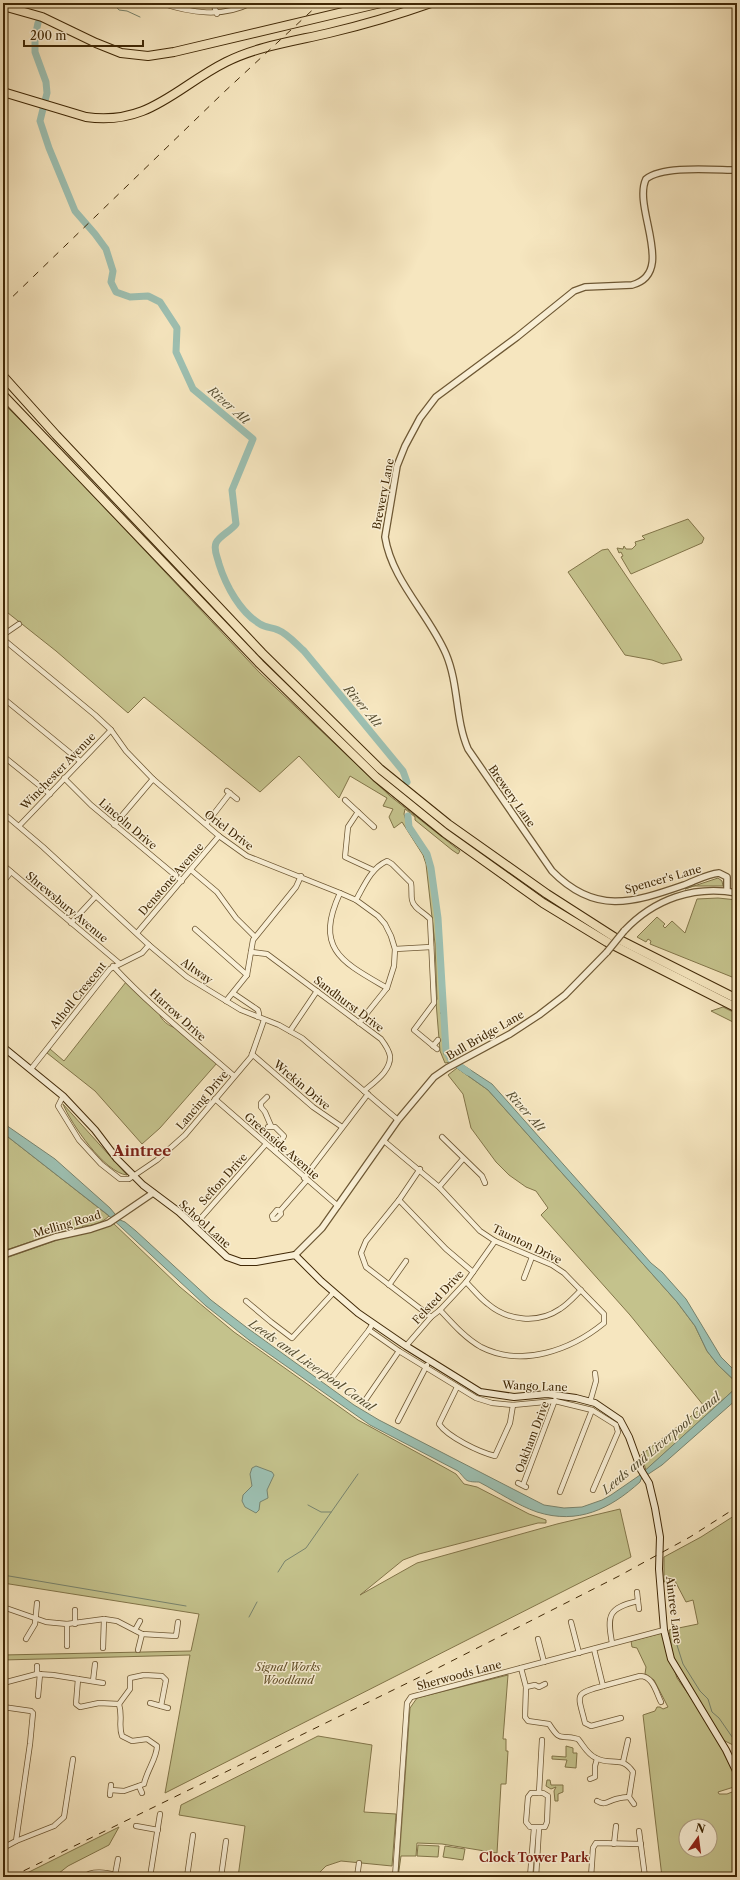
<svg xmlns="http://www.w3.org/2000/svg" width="740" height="1880" viewBox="0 0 740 1880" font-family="'Libre Caslon Text',serif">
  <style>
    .green { fill: #c4c28c; stroke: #827549; fill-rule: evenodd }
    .water { fill: #9dc0b2; stroke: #78836d }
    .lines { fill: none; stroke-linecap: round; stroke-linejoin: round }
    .stream { stroke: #78836d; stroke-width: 1 }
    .river { stroke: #9dc0b2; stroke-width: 7 }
    .minor-casing { stroke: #6e5834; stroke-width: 6 }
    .tertiary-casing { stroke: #6e5834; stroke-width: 8 }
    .secondary-casing { stroke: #402806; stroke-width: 8 }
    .motorway-casing { stroke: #402806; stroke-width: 10 }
    .minor { stroke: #f9efd5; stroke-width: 4.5 }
    .tertiary { stroke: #f9efd5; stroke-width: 5.5 }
    .secondary { stroke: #f9efd5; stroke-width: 6 }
    .motorway { stroke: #f6e6bf; stroke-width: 8 }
    .rail { stroke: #402806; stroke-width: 1; stroke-dasharray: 7 7; stroke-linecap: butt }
    .tertiary-bridge-casing { stroke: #6e5834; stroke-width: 8; stroke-linecap: butt }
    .tertiary-bridge { stroke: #f9efd5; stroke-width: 5.5 }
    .labels { text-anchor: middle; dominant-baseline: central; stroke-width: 3; stroke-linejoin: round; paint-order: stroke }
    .street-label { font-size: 11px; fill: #402806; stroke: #f9efd5 }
    .park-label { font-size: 11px; font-style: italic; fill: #614e28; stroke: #f9efd5 }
    .water-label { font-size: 12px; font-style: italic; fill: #574e31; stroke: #f9efd5 }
    .neighbourhood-label { font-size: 12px; font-weight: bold; fill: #7a1f14; stroke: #f9efd5 }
    .district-label { font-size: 15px; font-weight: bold; fill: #7a1f14; stroke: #f9efd5 }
  </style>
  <rect width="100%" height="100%" fill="#f6e6bf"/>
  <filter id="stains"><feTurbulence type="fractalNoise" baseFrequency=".005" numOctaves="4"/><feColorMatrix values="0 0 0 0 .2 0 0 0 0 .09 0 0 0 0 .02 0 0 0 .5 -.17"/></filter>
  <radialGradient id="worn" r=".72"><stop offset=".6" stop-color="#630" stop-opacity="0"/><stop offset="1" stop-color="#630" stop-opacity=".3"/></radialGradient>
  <g class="green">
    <polygon points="3,403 53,453 260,673 390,796 460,851 458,854 452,850 415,820 415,817 405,809 404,814 409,830 426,856 431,874 437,931 442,1013 440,1013 442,1013 445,1052 443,1054 445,1053 451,1062 445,1063 440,1051 436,1002 437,999 435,944 426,864 423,855 402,822 394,828 389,817 393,809 383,806 387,798 350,776 339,798 299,756 260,792 144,697 128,713 56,651 3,609"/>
    <polygon points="688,519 704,538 702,543 631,574 621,557 623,556 621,552 619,553 617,548 623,549 624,546 626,549 632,549 636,545 635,542 645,539 642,536"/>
    <polygon points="608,549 679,654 682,660 663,664 652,660 625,655 568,572 602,550"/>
    <polygon points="718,878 722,881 723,886 693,886 685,889"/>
    <polygon points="718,898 737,900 737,979 650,944 651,941 648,939 646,942 637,937 657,917 665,924 663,926 665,928 672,921 685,933 697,899"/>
    <path d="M126,982L159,1013C161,1020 169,1027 177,1028L217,1063L160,1128L142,1144L95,1091L47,1053L50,1049L64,1061Z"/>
    <polygon points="723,1007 737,1014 737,1024 711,1011"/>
    <polygon points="457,1068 488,1090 677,1302 695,1326 707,1351 718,1365 737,1383 737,1387 646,1470 641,1455 704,1406 630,1315 541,1215 548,1208 536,1191 526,1187 509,1175 496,1162 471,1128 463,1094 448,1075"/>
    <path d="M63,1104L127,1175C105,1173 71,1124 63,1104Z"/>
    <path d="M3,1133L109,1216C102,1223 93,1226 82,1226L87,1232L112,1222L180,1287L234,1332L358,1420L449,1470L456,1474L464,1484L477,1487L529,1514L546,1520V1523H538L419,1554L403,1560L360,1595L417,1563L557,1524L620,1509L631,1557L165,1793L190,1655L3,1660V1655L191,1651L199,1614L3,1583V1259L69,1236L63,1231L3,1251Z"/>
    <polygon points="737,1514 737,1747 723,1740 694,1693 673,1656 669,1630 698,1624 693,1600 686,1602 674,1579 664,1582 664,1557 701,1537"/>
    <path d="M662,1633L677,1678L708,1722L737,1776V1786L718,1792L719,1794H727L737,1790V1877H662L643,1715L655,1711L657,1707H660L663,1709L668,1707L654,1680L645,1674L646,1667L637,1648L632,1647L631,1641ZM686,1826H710V1850H686Z"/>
    <polygon points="508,1675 503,1739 506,1739 506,1751 508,1751 506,1784 501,1784 497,1853 442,1844 417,1843 416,1856 401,1856 398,1877 410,1708 417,1698"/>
    <polygon points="318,1736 372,1745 364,1812 396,1814 392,1866 341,1861 326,1866 315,1877 238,1877 245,1826 179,1815 181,1805"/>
    <polygon points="566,1746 573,1748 573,1753 577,1753 576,1768 565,1767 567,1760 552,1759 552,1756 566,1757"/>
    <polygon points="547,1780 550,1780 551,1785 563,1785 563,1792 558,1794 558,1801 555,1801 554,1791 556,1787 551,1789 546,1786"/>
    <polygon points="119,1827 109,1845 68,1866 54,1877 19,1877"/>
    <polygon points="418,1845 439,1846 438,1857 417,1856"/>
    <polygon points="445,1846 465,1849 463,1860 443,1857"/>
  </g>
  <g class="water">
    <polygon points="463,1065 492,1084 651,1263 662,1272 686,1299 721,1357 737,1373 737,1383 718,1365 707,1351 695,1326 677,1302 488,1090 457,1068"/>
    <path d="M3,1123L55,1159L110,1208L120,1220L125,1222L136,1231L211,1300L246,1327L354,1405L379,1420L544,1505L564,1508L582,1507L602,1500L611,1495L640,1475L737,1387V1399L662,1465L641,1479L640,1482C610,1509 578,1525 537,1512C517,1505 498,1492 479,1482C464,1482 467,1480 458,1471L370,1425L249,1340L206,1306L108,1215L3,1133Z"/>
    <polygon points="256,1466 272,1472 274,1475 267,1490 268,1498 260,1502 259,1510 256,1513 245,1507 242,1501 243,1495 252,1486 250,1474 252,1468"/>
  </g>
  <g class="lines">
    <g class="stream">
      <polyline points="113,3 119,10 127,11 140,17"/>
      <polyline points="308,1505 321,1512 331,1512"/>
      <polyline points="278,1572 285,1561 306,1548 358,1474"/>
      <polyline points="3,1575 186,1606"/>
      <polyline points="249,1617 257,1602"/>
      <polyline points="676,1631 676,1642 683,1664 700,1691 708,1699 712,1712 719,1718 737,1744"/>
    </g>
    <g class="river">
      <path d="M38,23L35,37V52L46,82L47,93L40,121L49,148L75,211L95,234L106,249L113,271L111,282L116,292L130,297L148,296L160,302L177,328L176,352L193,389L253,439L232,490L236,524C231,531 219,536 216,543C213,550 218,558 219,564C226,586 240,612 260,624C266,628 272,627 278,630C288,634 296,644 304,651L403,771L407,782"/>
      <polyline points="408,816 409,827 427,854 431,868 438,918 446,1051 451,1060 468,1072"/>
    </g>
    <defs>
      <g id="minor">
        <path d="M161,3C191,13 222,18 251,3"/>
        <polyline points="213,3 217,14"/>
        <polyline points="3,635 19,624"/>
        <polyline points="3,639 95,715 111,730 126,751 153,779 219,836 247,856 340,893 356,900 378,916 385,924 391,936 395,949 394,966 387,988 359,1023"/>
        <polyline points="3,698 80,761"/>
        <polyline points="3,756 50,794"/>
        <polyline points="64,778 91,805 182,881"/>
        <polyline points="227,791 237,799"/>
        <polyline points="345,800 374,827"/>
        <polyline points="358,812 348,827 345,857 373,870"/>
        <polyline points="3,813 43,847 149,945 187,977 241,1010 279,1025 302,1038 398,1120"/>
        <polyline points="206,824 230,793"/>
        <polyline points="114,825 153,779"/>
        <polyline points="19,826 111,730"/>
        <polyline points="3,865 119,963"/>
        <polyline points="191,870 217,892 236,918 255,937"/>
        <polyline points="3,882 11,872"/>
        <path d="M340,893C314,949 342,962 387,988"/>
        <path d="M356,900C364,886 371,868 387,861L392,864L411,883C412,889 411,895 412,900C413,908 425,913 430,919L434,1003L414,1030L437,1049"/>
        <polyline points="71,923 96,896"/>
        <polyline points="195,929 247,975"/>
        <polyline points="137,933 219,836"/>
        <polyline points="395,949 431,947"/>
        <path d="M251,952L267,954L381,1039C384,1043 389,1050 390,1056C391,1071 374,1082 364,1091"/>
        <path d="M113,966C150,1006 193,1040 234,1076"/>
        <polyline points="233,993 258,1010 259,1014 258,1017"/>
        <polyline points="226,1001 247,975 253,940 296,887 301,876"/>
        <polyline points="290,1031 317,991"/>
        <polyline points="433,1046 438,1040"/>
        <polyline points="252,1054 313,1107 342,1127"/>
        <polyline points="31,1069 110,969 142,953 149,945"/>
        <polyline points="63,1096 58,1106 79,1140 101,1164 120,1179 129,1179 157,1160 185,1135 251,1057 264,1020"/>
        <polyline points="267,1097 261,1103 261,1107 265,1112 271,1126"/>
        <polyline points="215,1099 338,1206"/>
        <polyline points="268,1127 275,1127 284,1136 275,1151"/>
        <polyline points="442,1137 482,1176 485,1183"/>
        <path d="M384,1141L439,1187L480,1231L495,1241L552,1265L564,1273L604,1314V1323C571,1350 522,1368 481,1347C465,1338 452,1323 440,1310"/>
        <polyline points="420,1169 399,1200 366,1241 361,1253 366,1267 431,1317"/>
        <polyline points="304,1178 368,1094"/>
        <polyline points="439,1187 463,1159"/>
        <polyline points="399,1200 446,1249 473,1272"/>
        <polygon points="277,1210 280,1211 281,1214 276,1219 273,1219 272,1216"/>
        <polyline points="280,1211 307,1180"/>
        <polyline points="194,1226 266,1144"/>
        <polyline points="524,1278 532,1257"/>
        <path d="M466,1282C473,1289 480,1298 488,1304C508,1321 538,1324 560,1309C568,1304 574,1297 581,1290"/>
        <polyline points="389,1285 406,1261"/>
        <polyline points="246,1301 271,1322 292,1338 334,1292"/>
        <polyline points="373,1323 369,1330 399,1351 476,1398 492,1403 513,1405 555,1401 592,1410 616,1425 618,1432 593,1490"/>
        <polyline points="406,1346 431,1317 440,1310 466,1282 495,1241"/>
        <polyline points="328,1376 334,1382"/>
        <polyline points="331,1379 369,1330"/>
        <path d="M457,1387L439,1424C448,1437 479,1452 495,1456L510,1423L513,1405"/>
        <polyline points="360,1400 364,1402 399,1351"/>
        <polyline points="590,1402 596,1381 595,1373"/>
        <polyline points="398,1421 427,1365"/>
        <polyline points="518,1483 526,1487"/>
        <polyline points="523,1485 555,1400"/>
        <polyline points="560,1492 592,1410"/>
        <polyline points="637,1592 638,1601"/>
        <polyline points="3,1607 46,1622 67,1624 104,1619 117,1621 142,1634 176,1636 178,1622"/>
        <polyline points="75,1610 75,1624"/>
        <polyline points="571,1622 579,1653"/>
        <polyline points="135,1630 140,1621"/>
        <polyline points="26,1639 35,1624 37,1603"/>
        <polyline points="538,1639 544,1662"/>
        <path d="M612,1643C607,1615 608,1608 638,1601L639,1609"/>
        <polyline points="67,1646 67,1624"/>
        <polyline points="103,1648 104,1619"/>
        <path d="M594,1649L603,1686C573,1694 578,1694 585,1723L591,1726L621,1718"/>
        <polyline points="138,1650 142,1634"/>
        <path d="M521,1668L526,1687L525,1717L528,1721L549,1724C562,1744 559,1733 578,1739C584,1746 587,1754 596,1758C610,1766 622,1755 633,1772L629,1797L634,1804"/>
        <polyline points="37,1674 37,1666"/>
        <polyline points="3,1675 5,1682"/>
        <polyline points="78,1679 76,1704 80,1707 99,1703 119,1704 130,1689 130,1678 144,1675 162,1676 166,1680 161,1706"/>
        <polyline points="93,1681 95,1664"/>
        <polyline points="3,1683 37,1674 53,1675 103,1683"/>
        <path d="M603,1686L640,1676C653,1676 656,1692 661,1702"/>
        <polyline points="526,1687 535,1685 539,1687 545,1684"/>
        <polyline points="38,1696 40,1674"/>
        <polyline points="150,1703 168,1708"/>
        <polyline points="3,1707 31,1711 33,1713 30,1744 16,1841 3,1848"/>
        <polyline points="623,1762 628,1740"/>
        <polyline points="590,1779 595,1777 595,1766 597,1759"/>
        <polyline points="139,1786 142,1793"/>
        <path d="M111,1790L124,1791L144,1784C147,1770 157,1758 157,1746L147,1739L132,1741L122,1736C118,1725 123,1718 119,1704"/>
        <polygon points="531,1793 543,1793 548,1796 547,1822 545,1827 530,1827 526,1822 528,1797"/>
        <polyline points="539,1793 542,1740"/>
        <polyline points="110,1795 111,1785"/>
        <path d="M597,1801C605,1806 608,1801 616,1799C620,1798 625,1797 629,1797"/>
        <polyline points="136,1826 158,1830"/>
        <polyline points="639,1831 645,1877"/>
        <polyline points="16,1841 54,1826 64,1817 73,1759"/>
        <polyline points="614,1844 616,1826"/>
        <polyline points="115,1875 118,1859"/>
        <path d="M84,1877C94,1868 114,1875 126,1877"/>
        <polyline points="150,1877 160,1814"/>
        <polyline points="187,1877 193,1835"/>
        <polyline points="221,1877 226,1841"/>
        <polyline points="357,1877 359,1863"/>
        <polyline points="395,1877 407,1703 411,1697 664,1630"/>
        <polyline points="530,1877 534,1828"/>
        <polyline points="536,1877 539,1828"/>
        <polyline points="591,1877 593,1848 596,1843 641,1844"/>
      </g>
      <g id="tertiary">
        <path d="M727,891V877L719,873C707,874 695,881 684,885C632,903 595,915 552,871L468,749C455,719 459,685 446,654C429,614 392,581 385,537L397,466L405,446L420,418L436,397L517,337L574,291L585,287L632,285C677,273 632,208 646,179C663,165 715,170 737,170"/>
        <path d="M624,931C654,899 694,885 737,893"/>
        <polyline points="3,1255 55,1237 91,1229 109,1223 153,1193"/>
        <polyline points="295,1255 322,1228 398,1120 434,1077 447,1068 510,1034 539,1015 565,995 607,952"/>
      </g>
      <polyline id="secondary" points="3,1047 63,1096 95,1130 117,1159 143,1185 179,1212 227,1257 241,1262 256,1262 295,1255 321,1281 358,1313 406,1346 480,1392 514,1397 547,1394 576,1398 595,1403 620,1420 629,1437 641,1470 649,1483 655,1508 660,1537 659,1569 664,1630 671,1659 726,1750 737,1773"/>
      <g id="motorway">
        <polyline points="3,6 42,17 96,43 121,53 148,56 174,52 381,3"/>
        <path d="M3,92L86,117C149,126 176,87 226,62C258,46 295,41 329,33C363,25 397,15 431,3"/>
        <polyline points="3,376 56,435 262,653 380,769 448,824 547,894 614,937 737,999"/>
        <polyline points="3,395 260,664 376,777 445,833 543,903 607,942 737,1008"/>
      </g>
    </defs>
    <use href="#minor" class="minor-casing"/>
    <use href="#tertiary" class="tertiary-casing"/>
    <use href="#secondary" class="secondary-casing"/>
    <use href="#motorway" class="motorway-casing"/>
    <use href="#minor" class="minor"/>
    <use href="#tertiary" class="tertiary"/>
    <use href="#secondary" class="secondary"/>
    <use href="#motorway" class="motorway"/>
    <g class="rail">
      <polyline points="3,306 223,93 320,3"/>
      <polyline points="11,1877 432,1671 619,1576 690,1537 737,1507"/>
    </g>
    <defs>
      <polyline id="tertiary-bridge" points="607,952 624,931"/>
    </defs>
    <use href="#tertiary-bridge" class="tertiary-bridge-casing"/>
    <use href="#tertiary-bridge" class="tertiary-bridge"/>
  </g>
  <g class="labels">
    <g class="street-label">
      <text transform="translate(383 494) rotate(-79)">Brewery Lane</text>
      <text transform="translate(58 771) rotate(-46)">Winchester Avenue</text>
      <text transform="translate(512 796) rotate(55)">Brewery Lane</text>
      <text transform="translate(128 824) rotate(40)">Lincoln Drive</text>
      <text transform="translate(229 830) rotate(37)">Oriel Drive</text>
      <text transform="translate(171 879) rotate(-49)">Denstone Avenue</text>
      <text transform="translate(663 879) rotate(-16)">Spencer's Lane</text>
      <text transform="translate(67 907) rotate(40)">Shrewsbury Avenue</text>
      <text transform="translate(197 971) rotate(35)">Altway</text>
      <text transform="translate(78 995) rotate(-51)">Atholl Crescent</text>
      <text transform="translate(349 1004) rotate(37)">Sandhurst Drive</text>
      <text transform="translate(178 1015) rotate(42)">Harrow Drive</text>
      <text transform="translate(485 1035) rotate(-30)">Bull Bridge Lane</text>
      <text transform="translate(302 1085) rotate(40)">Wrekin Drive</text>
      <text transform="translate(202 1100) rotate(-50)">Lancing Drive</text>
      <text transform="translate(282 1146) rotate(41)">Greenside Avenue</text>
      <text transform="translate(223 1179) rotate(-48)">Sefton Drive</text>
      <text transform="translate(67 1224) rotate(-16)">Melling Road</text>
      <text transform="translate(205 1224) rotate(42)">School Lane</text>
      <text transform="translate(527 1244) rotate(26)">Taunton Drive</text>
      <text transform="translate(438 1297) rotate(-47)">Felsted Drive</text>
      <text transform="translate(535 1386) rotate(2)">Wango Lane</text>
      <text transform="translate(532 1437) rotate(-69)">Oakham Drive</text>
      <text transform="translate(674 1610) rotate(83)">Aintree Lane</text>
      <text transform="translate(459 1675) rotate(-15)">Sherwoods Lane</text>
    </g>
    <g class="park-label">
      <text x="288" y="1667">Signal Works<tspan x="288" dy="13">Woodland</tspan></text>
    </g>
    <g class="water-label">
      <text transform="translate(229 405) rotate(41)">River Alt</text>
      <text transform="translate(363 706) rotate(50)">River Alt</text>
      <text transform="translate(526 1111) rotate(48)">River Alt</text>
      <text transform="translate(312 1365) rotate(35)">Leeds and Liverpool Canal</text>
      <text transform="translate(661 1443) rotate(-40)">Leeds and Liverpool Canal</text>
    </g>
    <g class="neighbourhood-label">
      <text x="534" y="1857">Clock Tower Park</text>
    </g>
    <g class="district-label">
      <text x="142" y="1150">Aintree</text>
    </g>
  </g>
  <rect width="740" height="1880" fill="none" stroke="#f6e6bf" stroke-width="16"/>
  <rect x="4" y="4" width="732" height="1872" fill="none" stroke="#402806" stroke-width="2"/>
  <rect x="8" y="8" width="724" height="1864" fill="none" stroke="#402806"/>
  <g transform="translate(698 1838) rotate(14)"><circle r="19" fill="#f9efd5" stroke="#af9f82"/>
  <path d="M0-3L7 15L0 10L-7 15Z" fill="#8f2418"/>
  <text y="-6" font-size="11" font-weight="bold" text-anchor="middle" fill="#402806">N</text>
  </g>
  <path d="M24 40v6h119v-6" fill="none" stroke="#402806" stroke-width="2"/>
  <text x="30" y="40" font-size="12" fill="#402806" stroke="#f9efd5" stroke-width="3" paint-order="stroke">200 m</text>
  <rect width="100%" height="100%" filter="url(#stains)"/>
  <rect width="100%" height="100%" fill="url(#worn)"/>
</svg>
